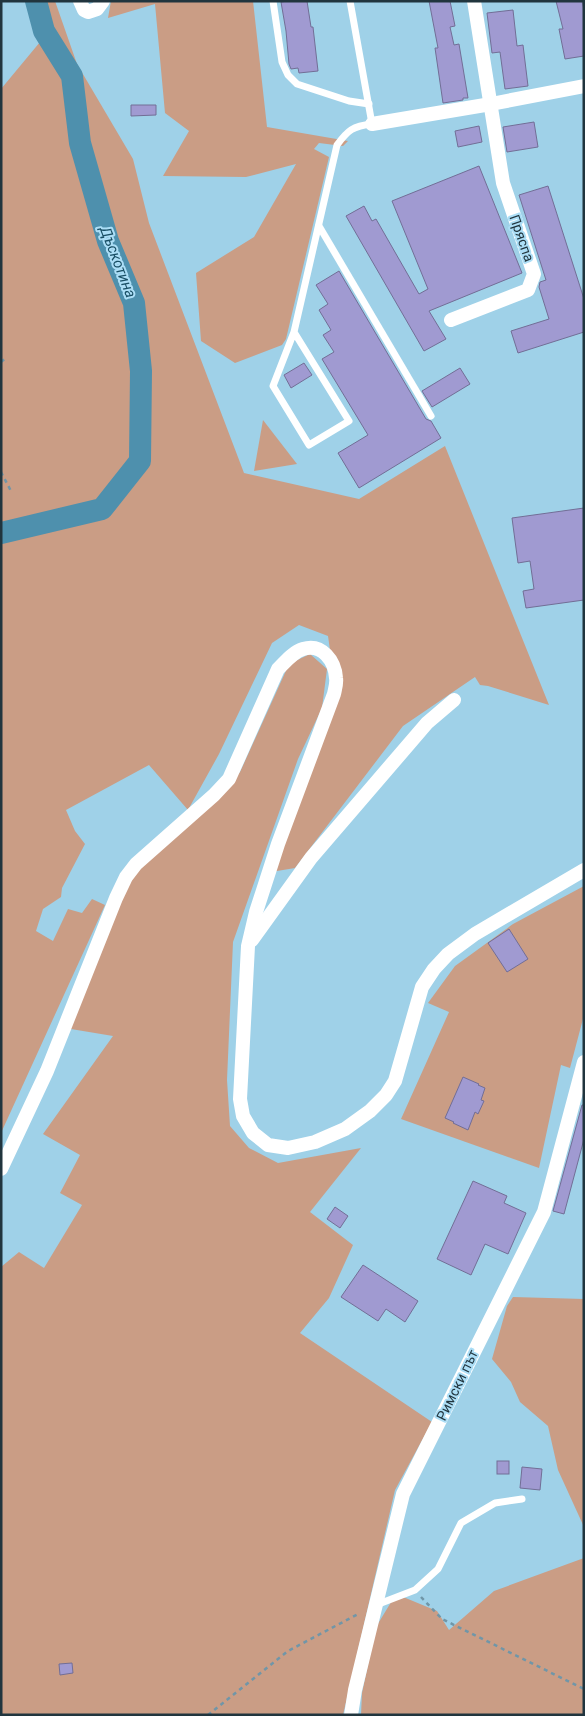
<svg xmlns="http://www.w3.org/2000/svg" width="585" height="1716" viewBox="0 0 585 1716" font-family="Roboto,sans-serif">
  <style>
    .green { fill: #ca9d85 }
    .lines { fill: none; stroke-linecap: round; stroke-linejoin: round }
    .river { stroke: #4e90ad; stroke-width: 22 }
    .building { fill: #a09ad1; stroke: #726e96 }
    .path { stroke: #7096a8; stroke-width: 2.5; stroke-dasharray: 4 4; stroke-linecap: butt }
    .lane { stroke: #fff; stroke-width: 7 }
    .street { stroke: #fff; stroke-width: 14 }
    .labels { text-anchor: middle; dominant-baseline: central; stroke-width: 4; stroke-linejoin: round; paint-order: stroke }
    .street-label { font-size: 14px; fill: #21353e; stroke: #acdef6 }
    .water-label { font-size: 15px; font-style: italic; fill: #194f65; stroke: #acdef6 }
  </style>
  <rect width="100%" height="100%" fill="#9fd1e8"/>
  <g class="green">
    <polygon points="26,1 55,1 77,64 133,159 149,223 244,473 359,499 445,446 549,705 488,686 480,685 475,677 403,726 295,868 271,872 335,685 328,636 299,625 272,643 219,754 188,810 149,765 66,810 75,831 85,844 62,888 61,897 43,909 36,931 53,941 68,909 82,913 92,899 105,905 1,1133 1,89 45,36"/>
    <polygon points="111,1 253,1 267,127 348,141 343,146 319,143 314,149 329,157 286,339 282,345 235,363 201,341 196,273 254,237 296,164 246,177 163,176 189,131 165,113 155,4 108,18"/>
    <polygon points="263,420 297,464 254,471"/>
    <polygon points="310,654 327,669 322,708 298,759 233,942 227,1080 230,1126 249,1148 278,1163 361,1148 310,1212 353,1245 329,1298 300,1333 432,1422 395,1490 343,1715 1,1715 1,1267 19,1252 44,1268 82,1205 60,1193 80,1155 43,1134 113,1036 65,1028 111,910 140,865 211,805 240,772 289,664"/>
    <polygon points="584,886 584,1015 570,1068 561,1065 539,1168 401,1119 449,1012 428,1003 455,966 513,924"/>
    <polygon points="513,1297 584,1299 584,1527 558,1470 548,1426 520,1402 511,1382 492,1359 507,1306"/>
    <polygon points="584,1558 584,1715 361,1715 362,1693 376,1627 396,1594 437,1611 449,1630 494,1591"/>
  </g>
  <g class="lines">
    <polyline class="river" points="1,533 102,509 140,461 141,371 134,303 108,241 80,143 72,76 44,31 36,1"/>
  </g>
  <g class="building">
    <polygon points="288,1 307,1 311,27 313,27 318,71 299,73 298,68 291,69 289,64 286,31 281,2"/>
    <polygon points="429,1 450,1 455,26 450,27 454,45 459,44 468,98 463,98 463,100 443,103 435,48 438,48"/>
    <polygon points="556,1 582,1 584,10 584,56 565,59 559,29 563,29"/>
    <polygon points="513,10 517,46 523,45 528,86 505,89 500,52 492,53 487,13"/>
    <polygon points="131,105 156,105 156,115 131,116"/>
    <polygon points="534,122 538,147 507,152 503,127"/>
    <polygon points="479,126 482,142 458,147 455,131"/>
    <polygon points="479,166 522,273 429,311 446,339 424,351 346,216 364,206 372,221 376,219 419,294 428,289 392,201"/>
    <polygon points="548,186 584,299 584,332 518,353 511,331 549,319 539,287 540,282 546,280 519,195"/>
    <polygon points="339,271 426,419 431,421 441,438 359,488 338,453 368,435 322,359 334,352 323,335 331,330 319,310 328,304 316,285"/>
    <polygon points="304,363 312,375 291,388 284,375"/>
    <polygon points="460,368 470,384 432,407 422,391"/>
    <polygon points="584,508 584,600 526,608 523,591 534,589 530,561 518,563 512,518"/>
    <polygon points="509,929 528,959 507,972 488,943"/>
    <polygon points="463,1077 479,1084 478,1085 485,1088 481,1100 484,1101 478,1114 475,1112 468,1130 453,1123 454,1122 445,1118"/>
    <polygon points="582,1105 584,1105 584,1139 564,1214 553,1211"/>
    <polygon points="473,1181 507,1196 504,1203 526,1213 508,1254 485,1244 471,1275 437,1259"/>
    <polygon points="335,1207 348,1216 340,1228 327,1219"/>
    <polygon points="363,1265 418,1301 405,1322 386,1309 378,1321 341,1297"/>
    <rect x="497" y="1461" width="12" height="13"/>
    <polygon points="522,1467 542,1469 540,1490 520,1488"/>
    <polygon points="72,1663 73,1673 60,1675 59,1664"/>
  </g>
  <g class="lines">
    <g class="path">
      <polyline points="1,362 6,358"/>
      <polyline points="1,472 12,493"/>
      <polyline points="421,1597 442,1619 584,1689"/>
      <polyline points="208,1715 288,1651 360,1613"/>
    </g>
    <g class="lane">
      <polyline points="273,1 282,62 288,75 297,84 349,101 369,104"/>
      <polyline points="319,226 431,416"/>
      <path d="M294,332L273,386L309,445L349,421L294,332L337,145C348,130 353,126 372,124L350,1"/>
      <polyline points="376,1605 415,1590 438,1569 461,1523 495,1503 522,1499"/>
    </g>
    <g class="street">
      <polyline points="80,1 84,10 88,12 97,9 103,1"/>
      <polyline points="372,124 491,104 584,86"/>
      <polyline points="451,320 528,290 534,274 503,183 474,1"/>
      <polyline points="252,940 311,858 427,723 454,700"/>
      <path d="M1,1169L47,1071L116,898L126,877L136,864L214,795L229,779L278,669C285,662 293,652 303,649C322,643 335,661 336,678C337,683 335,689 334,694L278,844L256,912L248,946L240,1099L243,1116L253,1133L268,1145L288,1148L315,1142L345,1129L370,1111L386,1095L395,1081L422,987L434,969L448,954L475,934L584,870"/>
      <polyline points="351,1715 355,1690 403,1494 544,1212 584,1062"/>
    </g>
  </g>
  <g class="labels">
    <g class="street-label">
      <text transform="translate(522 238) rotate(71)">Пряспа</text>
      <text transform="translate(457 1385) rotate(-64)">Римски път</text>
    </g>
    <g class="water-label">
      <text transform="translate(118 262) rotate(69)">Дъскотина</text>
    </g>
  </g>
  <rect width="585" height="1716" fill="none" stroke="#21353e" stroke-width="5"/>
</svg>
